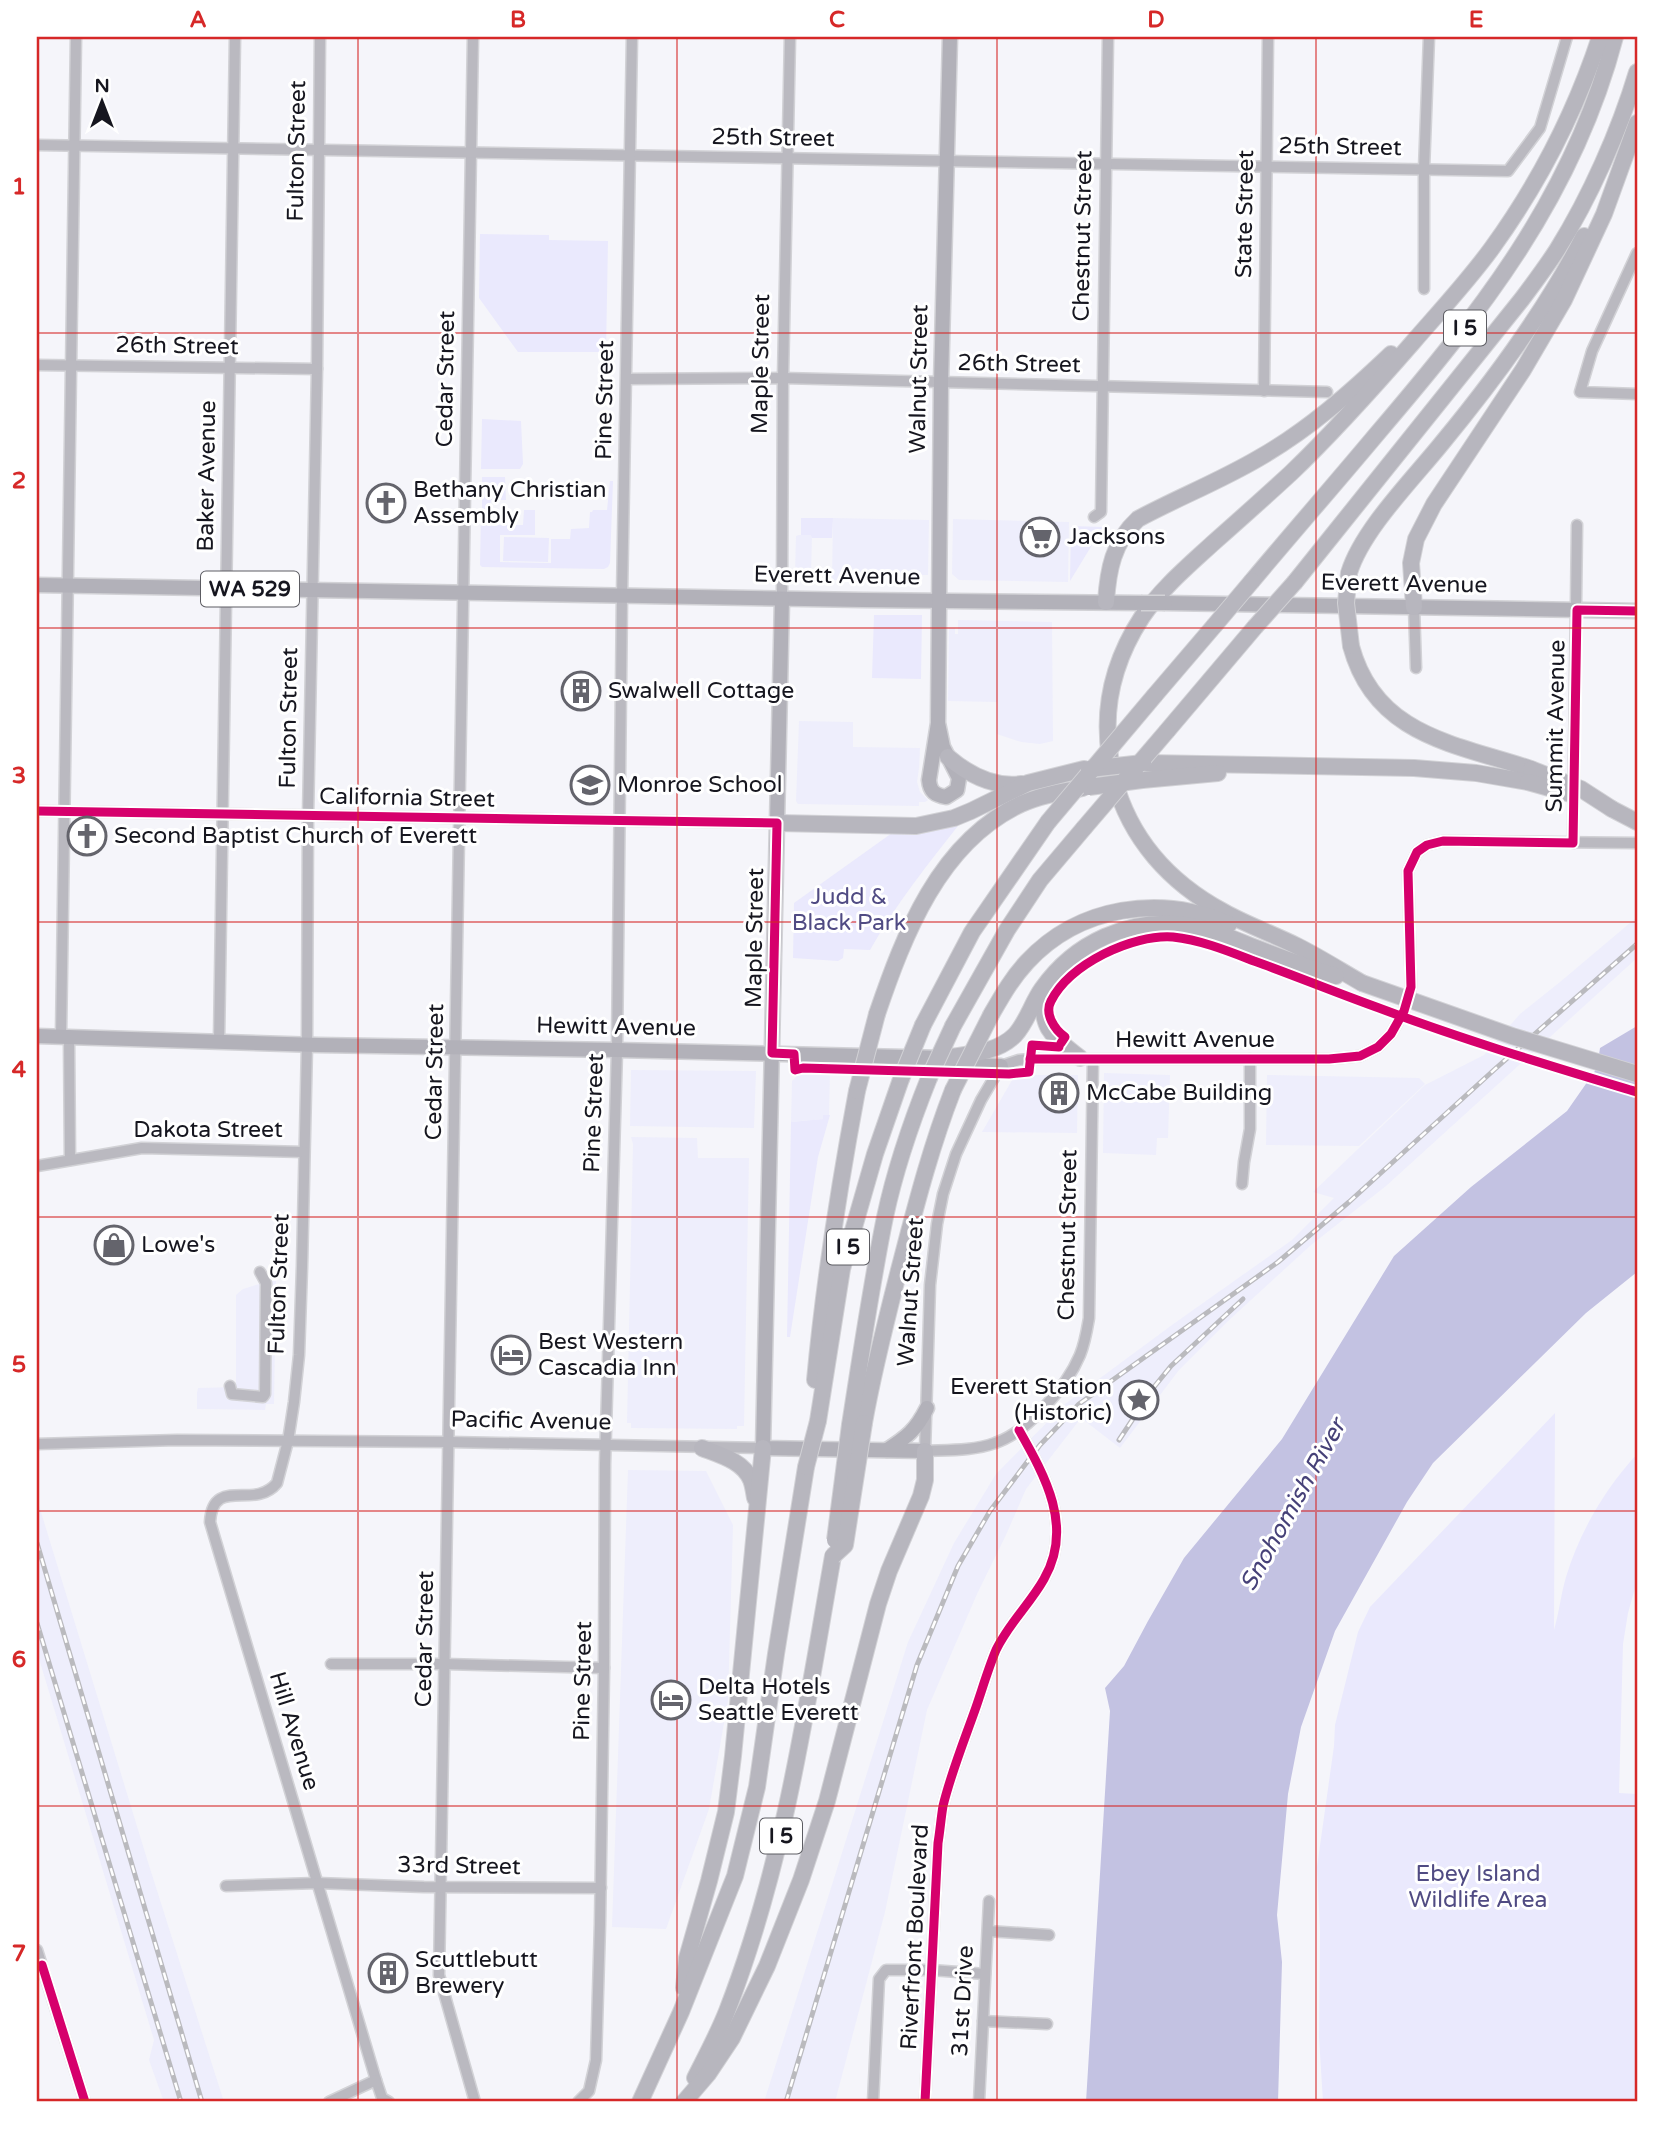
<svg xmlns="http://www.w3.org/2000/svg" width="1674" height="2139" viewBox="0 0 1674 2139" font-family="'Varela Round',sans-serif">
  <style>
    .built { fill: #eeeefc }
    .green { fill: #eae9fd }
    .water { fill: #c3c2e2 }
    .lines { fill: none; stroke-linecap: round; stroke-linejoin: round }
    .minor-casing { stroke: #d2d2d6; stroke-width: 13 }
    .major-casing { stroke: #d2d2d6; stroke-width: 17 }
    .highway-casing { stroke: #d2d2d6; stroke-width: 18 }
    .minor { stroke: #bab9c0; stroke-width: 10 }
    .major { stroke: #b2b1b9; stroke-width: 14 }
    .highway { stroke: #b7b6be; stroke-width: 16 }
    .rail-casing { stroke: #bababe; stroke-width: 5 }
    .rail { stroke: #fff; stroke-width: 2.5; stroke-dasharray: 8; stroke-linecap: butt }
    .major-bridge-casing { stroke: #d2d2d6; stroke-width: 17; stroke-linecap: butt }
    .highway-bridge-casing { stroke: #d2d2d6; stroke-width: 18; stroke-linecap: butt }
    .major-bridge { stroke: #b2b1b9; stroke-width: 14 }
    .highway-bridge { stroke: #b7b6be; stroke-width: 16 }
    .cycleway-casing { stroke: #fff; stroke-width: 13 }
    .cycleway { stroke: #d6006c; stroke-width: 9 }
    .grid { fill: none; stroke: #d62828; stroke-width: 2; stroke-opacity: 0.55 }
    .labels { text-anchor: middle; dominant-baseline: central; stroke-width: 6; stroke-linejoin: round; paint-order: stroke }
    .shield { fill: #fff; stroke: #5c5c62; stroke-width: 2 }
    .shield-label { font-size: 21px; font-weight: bold; fill: #16161f }
    .street-label { font-size: 23px; fill: #16161f; stroke: #fff }
    .poi-label { font-size: 23px; fill: #16161f; stroke: #fff; text-anchor: start }
    .park-label { font-size: 23px; fill: #504b83; stroke: #fff }
    .water-label { font-size: 24px; font-style: italic; fill: #464178; stroke: #fff }
    .neatline { fill: none; stroke: #d62828; stroke-width: 2.5 }
    .grid-label { font-size: 23px; text-anchor: middle; font-weight: bold; fill: #d62828 }
  </style>
  <rect width="100%" height="100%" fill="#f5f5fa"/>
  <g class="built">
    <polygon points="833,518 929,520 928,575 921,575 917,578 844,577 843,580 832,580"/>
    <polygon points="953,519 1069,522 1068,582 959,580 952,574"/>
    <polygon points="799,535 812,535 811,577 799,577 798,574 795,573 796,536"/>
    <polygon points="958,620 1052,622 1053,741 1040,744 1021,742 997,734 997,702 948,701 949,628 955,628 955,634 958,634"/>
    <polygon points="799,721 853,722 853,747 920,748 919,768 917,782 920,792 928,800 925,802 919,802 919,806 798,804 796,801"/>
    <polygon points="1637,917 1637,958 1386,1186 1311,1245 1227,1322 1179,1370 1120,1448 1081,1418 1026,1489 1006,1535 977,1594 927,1710 885,1912 835,2102 764,2102 908,1642 954,1543 996,1474 1065,1404 1172,1325 1292,1240 1334,1198 1313,1192 1425,1085 1484,1055 1520,1014 1560,982"/>
    <polygon points="631,1070 756,1071 754,1128 630,1126"/>
    <polygon points="801,1072 830,1073 829,1115 823,1115 823,1119 791,1122 792,1081"/>
    <polygon points="1104,1073 1170,1075 1168,1138 1157,1138 1156,1155 1103,1153"/>
    <polygon points="1015,1075 1078,1075 1077,1133 982,1132"/>
    <polygon points="1267,1075 1419,1078 1425,1084 1359,1146 1266,1145"/>
    <polygon points="631,1137 697,1138 698,1158 749,1158 744,1426 737,1426 737,1429 631,1428 631,1423 627,1423 633,1144"/>
    <polygon points="269,1281 276,1281 274,1404 266,1404 265,1410 197,1409 197,1393 198,1388 236,1387 236,1295 243,1289"/>
    <polygon points="628,1470 706,1471 733,1525 728,1700 709,1809 666,1929 612,1927"/>
    <polygon points="37,1499 147,1859 224,2102 164,2102 149,2060 154,2040 37,1652"/>
  </g>
  <g class="green">
    <polygon points="480,234 549,235 549,240 608,241 606,352 518,352 479,298"/>
    <polygon points="482,419 521,421 523,464 520,469 481,469"/>
    <polygon points="482,477 505,477 506,500 491,500 489,510 482,510"/>
    <polygon points="610,481 613,481 610,563 608,567 604,569 482,567 480,565 481,514 490,514 491,525 523,525 524,510 535,510 535,535 500,535 500,562 551,563 551,539 570,539 571,529 589,528 590,512 592,512 593,510 607,510"/>
    <polygon points="801,518 833,518 832,538 812,538 811,535 801,535"/>
    <polygon points="1071,526 1103,527 1070,581"/>
    <polygon points="504,537 549,538 548,562 503,561"/>
    <polygon points="874,615 922,615 921,679 872,678"/>
    <path d="M961,822C928,864 896,904 870,950L844,949L843,958L838,961L793,958L794,903L892,833Z"/>
    <polygon points="823,1115 830,1115 818,1157 790,1337 787,1337 791,1122 823,1119"/>
    <path d="M1555,1413L1554,1630C1559,1613 1561,1594 1566,1577C1580,1531 1605,1489 1637,1454V1581L1628,1613L1623,1644L1619,1793L1637,1794V2102H1323L1319,2037L1320,1932L1317,1867L1334,1746L1335,1725L1358,1632L1370,1607Z"/>
  </g>
  <polygon class="water" points="1637,1026 1637,1272 1586,1313 1433,1463 1407,1502 1335,1631 1301,1727 1288,1794 1277,1915 1282,1962 1278,2102 1086,2102 1110,1711 1105,1688 1124,1666 1148,1621 1184,1558 1282,1439 1394,1256 1471,1187 1567,1111 1597,1068 1600,1048"/>
  <g class="lines">
    <defs>
      <g id="minor">
        <path d="M320,37L317,369L308,816L307,1045L302,1267L299,1355L294,1402L288,1441L277,1483C254,1511 213,1475 210,1522L376,2080"/>
        <polyline points="473,37 439,1975 475,2102"/>
        <polyline points="37,145 1508,171 1540,128 1567,37"/>
        <polyline points="1637,253 1592,351 1580,392 1637,394"/>
        <polyline points="1424,289 1424,169 1429,37"/>
        <polyline points="37,365 317,369"/>
        <polyline points="627,379 783,378 1327,392"/>
        <polyline points="1264,391 1268,37"/>
        <polyline points="1094,517 1101,512 1108,37"/>
        <polyline points="782,599 783,378 790,37"/>
        <polyline points="1414,607 1416,668"/>
        <polyline points="37,811 777,823"/>
        <polyline points="1573,843 1577,525"/>
        <polyline points="61,1036 76,37"/>
        <polyline points="69,1037 70,1160"/>
        <polyline points="219,1041 235,37"/>
        <path d="M1093,1059L1089,1318C1087,1330 1085,1343 1080,1355C1067,1386 1028,1432 995,1443C973,1451 949,1450 925,1451L930,1285L937,1224L943,1194L956,1154L981,1100L1001,1066L1019,1060L1030,1059H1329L1360,1056L1378,1047L1391,1034L1404,1011L1411,987L1408,871L1417,852L1427,845L1443,841L1637,843"/>
        <polyline points="37,1166 142,1148 304,1152"/>
        <polyline points="1242,1184 1244,1162 1250,1129 1250,1059"/>
        <polyline points="230,1386 232,1394 263,1397 265,1394 266,1283 260,1272"/>
        <polyline points="37,1444 177,1440 450,1442 763,1448"/>
        <polyline points="331,1664 445,1664 604,1668"/>
        <polyline points="226,1886 317,1883 424,1887 601,1888"/>
        <polyline points="988,1931 1049,1935"/>
        <polyline points="37,1950 85,2102"/>
        <polyline points="983,2021 1047,2024"/>
        <polyline points="329,2102 376,2080 382,2098 389,2102"/>
        <polyline points="578,2102 589,2091 596,2060 600,1924 604,1668 605,1464 617,1050 622,596 632,37"/>
        <polyline points="873,2102 879,1979 886,1970 931,1970 985,1974"/>
        <path d="M925,2102L938,1843C940,1831 941,1818 943,1806C951,1773 964,1741 975,1710C982,1690 988,1669 996,1650C1009,1623 1030,1604 1044,1579C1074,1527 1045,1476 1019,1430"/>
        <polyline points="979,2102 989,1901"/>
      </g>
      <g id="major">
        <polyline points="37,585 863,600 1141,603"/>
        <polyline points="782,599 763,1448 925,1451"/>
        <polyline points="1165,603 1637,611"/>
        <path d="M938,723L943,747L959,778L957,790L946,797C935,795 930,792 929,780L938,723L941,383L950,37"/>
        <polyline points="37,1036 318,1045 617,1050 945,1058 973,1065 1001,1066"/>
        <path d="M887,1450C907,1437 916,1430 927,1408"/>
      </g>
      <g id="highway">
        <path d="M1349,573C1362,530 1413,479 1442,443C1494,380 1546,310 1584,236"/>
        <path d="M1252,581C1293,532 1335,484 1376,435C1481,312 1573,197 1615,37"/>
        <path d="M1295,582L1522,299C1534,283 1546,267 1557,250C1590,197 1619,132 1637,72"/>
        <path d="M1106,602C1108,570 1113,542 1138,519C1177,498 1220,481 1259,458C1308,430 1350,393 1391,354"/>
        <polyline points="1414,607 1411,563 1416,539 1434,504 1523,370 1564,300 1604,214 1637,123"/>
        <path d="M1351,646C1375,736 1456,744 1531,769"/>
        <polyline points="1155,695 1214,626"/>
        <polyline points="1167,731 1255,627"/>
        <path d="M948,757C969,775 994,788 1022,784"/>
        <path d="M1110,757C1102,706 1114,660 1142,617C1161,589 1187,567 1212,544C1238,521 1265,497 1291,473C1334,432 1374,387 1414,341C1440,311 1468,281 1492,248C1539,183 1575,113 1600,37"/>
        <polyline points="1146,763 1414,768 1476,773 1528,782"/>
        <path d="M1114,779C1130,839 1170,883 1224,912C1247,925 1273,934 1297,946C1319,957 1341,971 1362,983"/>
        <polyline points="1142,780 1218,773"/>
        <polyline points="1612,809 1637,822"/>
        <polyline points="777,823 916,826 954,818 971,811 1028,783 1084,769"/>
        <path d="M1043,990C1041,1030 1051,1035 1080,1058"/>
        <path d="M877,1014C904,935 939,842 1021,804C1041,795 1062,792 1083,788"/>
        <path d="M991,1015C1002,996 1012,978 1027,962C1079,906 1160,894 1229,924"/>
        <polyline points="923,1025 972,932 1048,822"/>
        <polyline points="953,1026 1007,930 1040,880 1084,828"/>
        <path d="M945,1058C969,1054 997,1053 1015,1035C1027,1022 1032,1003 1042,989C1075,942 1129,918 1185,925C1209,928 1233,939 1256,948C1282,958 1309,968 1336,976"/>
        <path d="M815,1380C824,1283 839,1187 857,1091"/>
        <polyline points="818,1421 842,1269 875,1154 901,1079"/>
        <path d="M864,1423C873,1371 886,1321 899,1270C915,1209 930,1149 953,1090"/>
        <path d="M850,1425C861,1355 871,1286 885,1217C895,1170 911,1123 929,1078"/>
        <path d="M702,1448C720,1455 743,1461 751,1480C753,1485 754,1492 755,1498"/>
        <polyline points="684,1988 687,1958 709,1881 726,1812 733,1756 763,1448"/>
        <path d="M695,2078C706,2056 718,2034 727,2011C784,1864 806,1710 833,1556"/>
        <polyline points="640,2102 681,2012 735,1876 757,1787 776,1654 806,1467"/>
        <polyline points="684,2102 708,2074 732,2038 767,1966 801,1880 827,1801 878,1604 889,1571 921,1496 925,1480 925,1451"/>
      </g>
    </defs>
    <use href="#minor" class="minor-casing"/>
    <use href="#major" class="major-casing"/>
    <use href="#highway" class="highway-casing"/>
    <use href="#minor" class="minor"/>
    <use href="#major" class="major"/>
    <use href="#highway" class="highway"/>
    <defs>
      <g id="rail">
        <polyline points="1119,1440 1154,1387 1171,1366 1243,1299"/>
        <polyline points="37,1543 202,2102"/>
        <polyline points="37,1623 181,2102"/>
        <polyline points="786,2102 917,1665 958,1566 990,1511 1040,1445 1079,1404 1278,1262 1349,1202 1495,1069 1637,944"/>
      </g>
    </defs>
    <use href="#rail" class="rail-casing"/>
    <use href="#rail" class="rail"/>
    <defs>
      <polyline id="major-bridge" points="1141,603 1165,603"/>
      <g id="highway-bridge">
        <polyline points="1349,573 1346,603 1351,646"/>
        <polyline points="1214,626 1252,581"/>
        <polyline points="1255,627 1295,582"/>
        <polyline points="1089,769 1143,763"/>
        <polyline points="1531,769 1581,789 1612,809"/>
        <polyline points="1528,782 1571,794"/>
        <polyline points="1089,787 1142,780"/>
        <polyline points="1048,822 1155,695"/>
        <polyline points="1084,828 1167,731"/>
        <polyline points="1362,983 1512,1036 1637,1074"/>
        <polyline points="929,1078 953,1026"/>
        <polyline points="901,1079 923,1025"/>
        <polyline points="953,1090 991,1015"/>
        <polyline points="857,1091 877,1014"/>
        <polyline points="806,1467 818,1421"/>
        <polyline points="835,1540 850,1425"/>
        <polyline points="833,1556 845,1545 864,1423"/>
      </g>
    </defs>
    <use href="#major-bridge" class="major-bridge-casing"/>
    <use href="#highway-bridge" class="highway-bridge-casing"/>
    <use href="#major-bridge" class="major-bridge"/>
    <use href="#highway-bridge" class="highway-bridge"/>
    <defs>
      <g id="cycleway">
        <polyline points="37,811 777,823 772,1053 794,1054 795,1070 803,1068 1009,1074 1029,1072 1032,1045 1059,1047"/>
        <path d="M1061,1043L1065,1037C1055,1030 1044,1014 1051,1001C1070,964 1132,934 1173,937C1201,940 1228,951 1254,961C1296,976 1337,993 1379,1008C1464,1040 1551,1066 1637,1092"/>
        <polyline points="1030,1059 1329,1059 1360,1056 1378,1047 1391,1034 1404,1011 1411,987 1408,871 1417,852 1427,845 1443,841 1573,843 1577,610 1637,611"/>
        <polyline points="42,1965 85,2102"/>
        <path d="M925,2102L938,1843C940,1831 941,1818 943,1806C951,1773 964,1741 975,1710C982,1690 988,1669 996,1650C1009,1623 1030,1604 1044,1579C1074,1527 1045,1476 1019,1430"/>
      </g>
    </defs>
    <use href="#cycleway" class="cycleway-casing"/>
    <use href="#cycleway" class="cycleway"/>
  </g>
  <path class="grid" d="M358,37V2102M677,37V2102M997,37V2102M1316,37V2102M37,333H1637M37,628H1637M37,922H1637M37,1217H1637M37,1511H1637M37,1806H1637"/>
  <defs>
    <symbol id="church-ring" viewBox="-11 -11 22 22"><circle r="9.5" fill="#fff" stroke="#64646c" stroke-width="1.5"/><path d="M-1.2-6h2.4v3.5h3.3v2.4h-3.3V6h-2.4V-.1h-3.3v-2.4h3.3Z" fill="#64646c"/></symbol>
    <symbol id="supermarket-ring" viewBox="-11 -11 22 22"><circle r="9.5" fill="#fff" stroke="#64646c" stroke-width="1.5"/><path d="M-6-5.5h2.5l.6 2H6L4.5 2H-2.5L-4.4-4H-6ZM-1.5 3.2a1.3 1.3 0 1 0 .1 0ZM3 3.2a1.3 1.3 0 1 0 .1 0Z" fill="#64646c"/></symbol>
    <symbol id="building-ring" viewBox="-11 -11 22 22"><circle r="9.5" fill="#fff" stroke="#64646c" stroke-width="1.5"/><path d="M-4-6H4V6H1V3H-1V6H-4ZM-2.5-4.3h1.7v1.8h-1.7ZM.8-4.3h1.7v1.8H.8ZM-2.5-1h1.7V.8h-1.7ZM.8-1h1.7V.8H.8Z" fill="#64646c"/></symbol>
    <symbol id="school-ring" viewBox="-11 -11 22 22"><circle r="9.5" fill="#fff" stroke="#64646c" stroke-width="1.5"/><path d="M0-5L7-2L0 1L-7-2ZM-4 1L0 2.5L4 1V4Q0 6-4 4Z" fill="#64646c"/></symbol>
    <symbol id="shop-ring" viewBox="-11 -11 22 22"><circle r="9.5" fill="#fff" stroke="#64646c" stroke-width="1.5"/><path d="M-5-2.5h2.3a2.7 3.5 0 0 1 5.4 0H5L5.5 6h-11ZM-1.5-2.5h3a1.5 2.3 0 0 0-3 0Z" fill="#64646c"/></symbol>
    <symbol id="hotel-ring" viewBox="-11 -11 22 22"><circle r="9.5" fill="#fff" stroke="#64646c" stroke-width="1.5"/><path d="M-6-4.5h1.5V1H6V5H4.5V3h-9V5H-6ZM-4 0a1.8 1.8 0 1 1 3.6 0ZM.5 0V-2.5h3Q6-2.5 6 0Z" fill="#64646c"/></symbol>
    <symbol id="sight-ring" viewBox="-11 -11 22 22"><circle r="9.5" fill="#fff" stroke="#64646c" stroke-width="1.5"/><path d="M0-6L1.8-2.2L6-1.7L2.9 1.2L3.7 5.4L0 3.3L-3.7 5.4L-2.9 1.2L-6-1.7L-1.8-2.2Z" fill="#64646c"/></symbol>
  </defs>
  <g fill-rule="evenodd">
    <use href="#church-ring" x="364" y="481" width="44" height="44"/>
    <use href="#supermarket-ring" x="1018" y="515" width="44" height="44"/>
    <use href="#building-ring" x="559" y="669" width="44" height="44"/>
    <use href="#school-ring" x="568" y="763" width="44" height="44"/>
    <use href="#church-ring" x="65" y="814" width="44" height="44"/>
    <use href="#building-ring" x="1037" y="1071" width="44" height="44"/>
    <use href="#shop-ring" x="92" y="1223" width="44" height="44"/>
    <use href="#hotel-ring" x="489" y="1333" width="44" height="44"/>
    <use href="#sight-ring" x="1117" y="1378" width="44" height="44"/>
    <use href="#hotel-ring" x="649" y="1678" width="44" height="44"/>
    <use href="#building-ring" x="366" y="1951" width="44" height="44"/>
  </g>
  <g class="labels">
    <g class="shield">
      <rect x="1444" y="310.5" width="42" height="35" rx="5"/>
      <rect x="201" y="571.5" width="98" height="35" rx="5"/>
      <rect x="827" y="1229.5" width="42" height="35" rx="5"/>
      <rect x="760" y="1818.5" width="42" height="35" rx="5"/>
    </g>
    <g class="shield-label">
      <text x="1465" y="328">I 5</text>
      <text x="250" y="589">WA 529</text>
      <text x="848" y="1247">I 5</text>
      <text x="781" y="1836">I 5</text>
    </g>
    <g class="street-label">
      <text transform="translate(773 138) rotate(1)">25th Street</text>
      <text transform="translate(1340 147) rotate(1)">25th Street</text>
      <text transform="translate(297 151) rotate(-89)">Fulton Street</text>
      <text transform="translate(1245 214) rotate(-89)">State Street</text>
      <text transform="translate(1083 236) rotate(-89)">Chestnut Street</text>
      <text transform="translate(177 346) rotate(1)">26th Street</text>
      <text transform="translate(761 364) rotate(-89)">Maple Street</text>
      <text transform="translate(1019 364) rotate(1)">26th Street</text>
      <text transform="translate(446 379) rotate(-89)">Cedar Street</text>
      <text transform="translate(919 379) rotate(-89)">Walnut Street</text>
      <text transform="translate(605 400) rotate(-89)">Pine Street</text>
      <text transform="translate(207 476) rotate(-89)">Baker Avenue</text>
      <text transform="translate(837 576) rotate(1)">Everett Avenue</text>
      <text transform="translate(1404 584) rotate(1)">Everett Avenue</text>
      <text transform="translate(289 718) rotate(-89)">Fulton Street</text>
      <text transform="translate(1556 726) rotate(-89)">Summit Avenue</text>
      <text transform="translate(407 798) rotate(1)">California Street</text>
      <text transform="translate(755 938) rotate(-89)">Maple Street</text>
      <text transform="translate(616 1027) rotate(1)">Hewitt Avenue</text>
      <text x="1195" y="1040">Hewitt Avenue</text>
      <text transform="translate(435 1072) rotate(-89)">Cedar Street</text>
      <text transform="translate(594 1113) rotate(-88)">Pine Street</text>
      <text x="208" y="1130">Dakota Street</text>
      <text transform="translate(1068 1235) rotate(-89)">Chestnut Street</text>
      <text transform="translate(279 1284) rotate(-88)">Fulton Street</text>
      <text transform="translate(911 1292) rotate(-86)">Walnut Street</text>
      <text transform="translate(531 1421) rotate(1)">Pacific Avenue</text>
      <text transform="translate(425 1639) rotate(-89)">Cedar Street</text>
      <text transform="translate(583 1681) rotate(-89)">Pine Street</text>
      <text transform="translate(294 1731) rotate(73)">Hill Avenue</text>
      <text transform="translate(459 1866) rotate(1)">33rd Street</text>
      <text transform="translate(915 1937) rotate(-87)">Riverfront Boulevard</text>
      <text transform="translate(963 2001) rotate(-87)">31st Drive</text>
    </g>
    <g class="poi-label">
      <text x="413" y="490">Bethany Christian<tspan x="413" dy="26">Assembly</tspan></text>
      <text x="1067" y="537">Jacksons</text>
      <text x="608" y="691">Swalwell Cottage</text>
      <text x="617" y="785">Monroe School</text>
      <text x="114" y="836">Second Baptist Church of Everett</text>
      <text x="1086" y="1093">McCabe Building</text>
      <text x="141" y="1245">Lowe's</text>
      <text x="538" y="1342">Best Western<tspan x="538" dy="26">Cascadia Inn</tspan></text>
      <text x="1112" y="1387" text-anchor="end">Everett Station<tspan x="1112" dy="26">(Historic)</tspan></text>
      <text x="698" y="1687">Delta Hotels<tspan x="698" dy="26">Seattle Everett</tspan></text>
      <text x="415" y="1960">Scuttlebutt<tspan x="415" dy="26">Brewery</tspan></text>
    </g>
    <g class="park-label">
      <text x="849" y="897">Judd &amp;<tspan x="849" dy="26">Black Park</tspan></text>
      <text x="1478" y="1874">Ebey Island<tspan x="1478" dy="26">Wildlife Area</tspan></text>
    </g>
    <g class="water-label">
      <text transform="translate(1293 1505) rotate(-61)">Snohomish River</text>
    </g>
  </g>
  <rect width="1674" height="2139" fill="none" stroke="#ffffff" stroke-width="77"/>
  <g transform="translate(102 102)" stroke="#ffffff" stroke-width="5" paint-order="stroke">
  <path d="M0-5L12 26L0 18L-12 26Z" fill="#16161f"/>
  <text y="-10" font-size="19" font-weight="bold" text-anchor="middle" fill="#16161f">N</text>
  </g>
  <rect x="38" y="38" width="1598" height="2062" class="neatline"/>
  <g class="grid-label">
    <text x="198" y="27">A</text>
    <text x="518" y="27">B</text>
    <text x="837" y="27">C</text>
    <text x="1156" y="27">D</text>
    <text x="1476" y="27">E</text>
    <text x="19" y="194">1</text>
    <text x="19" y="488">2</text>
    <text x="19" y="783">3</text>
    <text x="19" y="1077">4</text>
    <text x="19" y="1372">5</text>
    <text x="19" y="1667">6</text>
    <text x="19" y="1961">7</text>
  </g>
</svg>
